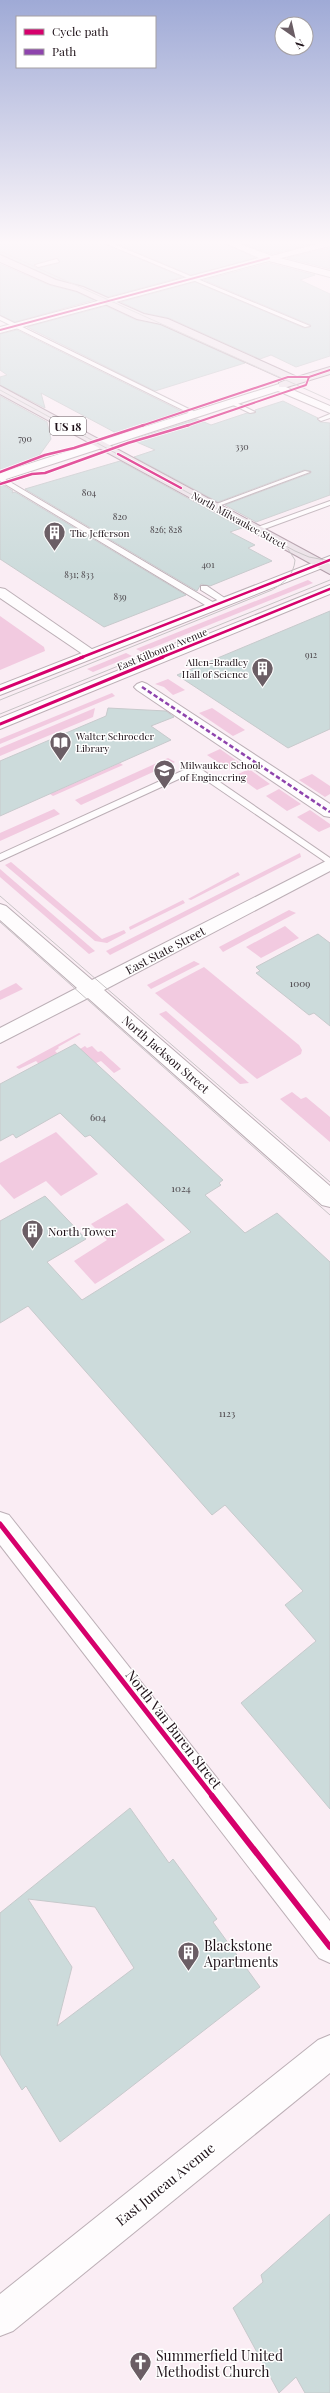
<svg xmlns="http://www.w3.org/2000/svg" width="330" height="2393" viewBox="0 0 330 2393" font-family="'Playfair Display',serif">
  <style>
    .green { fill: #f2cae0 }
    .building { fill: #ccdbdb; stroke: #c7cacc; fill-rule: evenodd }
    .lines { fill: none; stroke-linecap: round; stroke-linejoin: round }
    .lane-casing { stroke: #bcafb6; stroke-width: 2 }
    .street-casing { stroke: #bcafb6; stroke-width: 2 }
    .secondary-casing { stroke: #bcafb6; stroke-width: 2 }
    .primary-casing { stroke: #b19ca8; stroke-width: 2 }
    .lane { fill: #fefcfd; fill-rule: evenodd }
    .street { fill: #fefcfd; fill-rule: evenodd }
    .secondary { fill: #fefcfd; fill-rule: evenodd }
    .primary { fill: #ece2e8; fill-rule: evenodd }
    .tram { stroke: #c8c4c6; stroke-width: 1 }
    .quiet { stroke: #8e44ad; stroke-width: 2.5; stroke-dasharray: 4.5 2.5; stroke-linecap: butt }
    .cycleway-far4-casing { stroke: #fff; stroke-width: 3 }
    .cycleway-far3-casing { stroke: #fff; stroke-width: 4 }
    .cycleway-far2-casing { stroke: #fff; stroke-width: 5 }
    .cycleway-far1-casing { stroke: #fff; stroke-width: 8 }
    .cycleway-casing { stroke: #fff; stroke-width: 8 }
    .cycleway-far4 { stroke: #d6006c; stroke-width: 2 }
    .cycleway-far3 { stroke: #d6006c; stroke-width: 2.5 }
    .cycleway-far2 { stroke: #d6006c; stroke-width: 3 }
    .cycleway-far1 { stroke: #d6006c; stroke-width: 5 }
    .cycleway { stroke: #d6006c; stroke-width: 6 }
    .labels { text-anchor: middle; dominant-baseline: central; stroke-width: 3; stroke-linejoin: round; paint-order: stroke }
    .far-number-label { font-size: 9px; fill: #4a4449 }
    .far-street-label { font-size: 10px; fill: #1e1118; stroke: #fff }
    .far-poi-label { font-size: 10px; fill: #1e1118; stroke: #fff; text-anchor: start }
    .number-label { font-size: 10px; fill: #4a4449 }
    .shield { fill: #fff; stroke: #62585d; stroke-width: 1 }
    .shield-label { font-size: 11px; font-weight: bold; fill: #1e1118 }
    .street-label { font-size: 12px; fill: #1e1118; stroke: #fff }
    .poi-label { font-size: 12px; fill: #1e1118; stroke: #fff; text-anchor: start }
    .near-street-label { font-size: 14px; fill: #1e1118; stroke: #fff }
    .near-poi-label { font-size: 14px; fill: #1e1118; stroke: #fff; text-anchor: start }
  </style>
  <rect width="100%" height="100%" fill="#faedf4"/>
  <g class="green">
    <polygon points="308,580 313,583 142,652 136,649"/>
    <polygon points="0,616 44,647 45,651 0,670"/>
    <polygon points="126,653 132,656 93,672 87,669"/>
    <polygon points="168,679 185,690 173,695 164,687 155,684"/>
    <polygon points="112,693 115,696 0,744 0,739"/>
    <polygon points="95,708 93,717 0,756 0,748"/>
    <polygon points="212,708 245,730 233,736 199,713"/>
    <polygon points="220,749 240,763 228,769 207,755"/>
    <polygon points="168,758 175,762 81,805 75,800"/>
    <polygon points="120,763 123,765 53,796 50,794"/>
    <polygon points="249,769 270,784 257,790 236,775"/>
    <polygon points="312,774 330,786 330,794 325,797 299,780"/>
    <polygon points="279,789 301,804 287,811 266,796"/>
    <polygon points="54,809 60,814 0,841 0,833"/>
    <polygon points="310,810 330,824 330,827 319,832 297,817"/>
    <polygon points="300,853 301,857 110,955 106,951"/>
    <polygon points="11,862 102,939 124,930 126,933 107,943 95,941 5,865"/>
    <polygon points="0,869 95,951 89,954 0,877"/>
    <polygon points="238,872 240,875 191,900 188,899"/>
    <polygon points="183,900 185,903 130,930 129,927"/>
    <polygon points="289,910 296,913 223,952 219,947"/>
    <polygon points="285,926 299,938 261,958 246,947"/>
    <polygon points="194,961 200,964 151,989 147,985"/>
    <polygon points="204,967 299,1045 302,1050 301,1054 257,1079 155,993"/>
    <polygon points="16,983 23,989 0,1000 0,991"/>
    <polygon points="166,1011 249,1083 240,1084 159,1014"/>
    <polygon points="79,1033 81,1034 58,1047 59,1048 55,1051 58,1054 39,1064 36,1061 19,1069 16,1067"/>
    <polygon points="85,1046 87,1048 92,1046 98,1052 101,1051 121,1069 114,1073 101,1061 96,1063 80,1049"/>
    <polygon points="292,1092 301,1099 306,1097 330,1117 330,1142 280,1099"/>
    <polygon points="56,1132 98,1174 61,1196 46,1181 14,1199 0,1184 0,1163"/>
    <polygon points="127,1203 165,1240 95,1284 74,1261 107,1240 91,1224"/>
  </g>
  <g class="building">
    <path d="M0,242H101L182,277L108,297L83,286L56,279L0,254ZM57,258L60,261L59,263L38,268L34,265Z"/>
    <polygon points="112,242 222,242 255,258 191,275"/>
    <polygon points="238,242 319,242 272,254"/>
    <polygon points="330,248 330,269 287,258"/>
    <polygon points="269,263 315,275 300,280 330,294 330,356 296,367 271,355 260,359 169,318 144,313 121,302 195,282 304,328 310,327 311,325 204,280"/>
    <polygon points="0,264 49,285 76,292 94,300 15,322 0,315"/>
    <polygon points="106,306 136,320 161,325 245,363 155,391 27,327"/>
    <polygon points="17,330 177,409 184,413 118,434 41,393 45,408 0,385 0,377 7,375 0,370 0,334"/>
    <polygon points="0,396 47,422 51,439 36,460 0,471"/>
    <polygon points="283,401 318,418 317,419 320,422 330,423 330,495 256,522 225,505 311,473 311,471 304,470 218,502 134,457 155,450 132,440 197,419 211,425 247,413 255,413 255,410"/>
    <polygon points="120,461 242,528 230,532 255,545 248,548 272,561 210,586 201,584 197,591 25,489"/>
    <polygon points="0,483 13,491 12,493 15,492 186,595 104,627 0,559"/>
    <polygon points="330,611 330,729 288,748 177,675"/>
    <polygon points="108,708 166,711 174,717 151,726 171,740 0,816 0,761 106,716"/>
    <polygon points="318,934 330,943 330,1026 314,1013 309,1015 256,973 260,971 256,967"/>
    <polygon points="75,1044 223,1180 219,1183 221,1185 205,1195 245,1233 277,1213 330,1262 330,1809 241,1703 316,1641 285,1605 303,1591 225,1505 212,1515 28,1306 0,1323 0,1221 45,1196 86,1239 47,1262 82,1300 191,1232 90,1135 85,1137 60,1113 16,1138 13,1134 0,1141 0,1084"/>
    <path d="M130,1808L169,1863L173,1859L217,1919L213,1922L260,1987L60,2142L26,2086L22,2090L0,2054V1913ZM28,1899L95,1907L134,1968L57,2026L72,1967Z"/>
    <polygon points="330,2214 330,2393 305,2393 296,2377 279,2393 233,2308 263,2282 261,2275"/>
  </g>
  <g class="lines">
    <defs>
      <g id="lane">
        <polygon points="102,242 109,242 310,326 305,327"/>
        <polygon points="57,259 59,262 38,267 35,265"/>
        <polygon points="0,316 197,413 198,414 193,415 0,320"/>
        <polygon points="229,401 233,401 255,412 250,413 229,403"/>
        <polygon points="330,414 330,418 321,421 318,419"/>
        <polygon points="305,471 310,472 216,507 211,506"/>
        <polygon points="0,476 216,604 217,606 210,608 0,481"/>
        <polygon points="330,501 330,505 259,531 252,529"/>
        <polygon points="201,586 207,586 229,601 222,603 201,590"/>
        <polygon points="195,765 330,858 330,865 194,772 0,861 0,854"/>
      </g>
      <g id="street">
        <polygon points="324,242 330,242 330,246 269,261 264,258"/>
        <polygon points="0,588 5,589 99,654 92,658 87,657 0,598"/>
        <polygon points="142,682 147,684 330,804 330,817 324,816 137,690 134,687 137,684"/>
      </g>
      <g id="secondary">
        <polygon points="223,242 235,242 272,256 330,271 330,277 269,261 0,333 0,327 259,258"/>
        <polygon points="279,384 330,406 330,413 278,391 0,481 0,473"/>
        <polygon points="330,556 330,565 0,695 0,685"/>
        <polygon points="330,585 330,594 0,729 0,718"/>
        <polygon points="330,859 330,871 104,990 330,1186 330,1207 322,1205 88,998 0,1043 0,1028 77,988 0,920 0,904 6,906 92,980"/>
        <polygon points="0,1512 9,1515 330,1921 330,1963 319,1958 0,1545"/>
        <polygon points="330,2035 330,2073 13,2331 0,2336 0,2294 318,2040"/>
      </g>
      <g id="primary">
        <polygon points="0,255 56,280 83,287 144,314 168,319 297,377 330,367 330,374 287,387 279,387 279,383 286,380 161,324 137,319 77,291 50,284 0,262"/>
        <polygon points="0,386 330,564 330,574 0,394"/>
      </g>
    </defs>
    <use href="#lane" class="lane-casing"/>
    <use href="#street" class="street-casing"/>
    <use href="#secondary" class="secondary-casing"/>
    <use href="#primary" class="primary-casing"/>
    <use href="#lane" class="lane"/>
    <use href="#street" class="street"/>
    <use href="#secondary" class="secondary"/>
    <use href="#primary" class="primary"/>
    <g class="tram">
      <polyline points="0,251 330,400"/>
      <polyline points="0,390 295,551 309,557 330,561"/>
      <path d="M0,700L272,590C284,583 294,575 295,560L288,549"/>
      <polyline points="0,714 330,580"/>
      <polyline points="0,896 330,1182"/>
      <polyline points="0,922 330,1215"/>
    </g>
    <polyline class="quiet" points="142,687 330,812"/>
    <defs>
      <g id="cycleway-far4">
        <polyline points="0,330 269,258"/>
        <polyline points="141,426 288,377 309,377 330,370"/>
        <polyline points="186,426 306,385 309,377"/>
      </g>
      <g id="cycleway-far3">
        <polyline points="118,454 181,488"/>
        <polyline points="0,472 45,455 74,448 144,425"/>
        <polyline points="0,484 32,474 45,473 128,443 189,425"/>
        <polyline points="80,658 330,560"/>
        <polyline points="160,658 330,589"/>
      </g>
      <g id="cycleway-far2">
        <polyline points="0,690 83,657"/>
        <polyline points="0,724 163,657"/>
      </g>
      <polyline id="cycleway-far1" points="0,1524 213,1797"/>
      <polyline id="cycleway" points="212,1796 330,1947"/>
    </defs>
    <use href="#cycleway-far4" class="cycleway-far4-casing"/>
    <use href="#cycleway-far3" class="cycleway-far3-casing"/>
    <use href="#cycleway-far2" class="cycleway-far2-casing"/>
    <use href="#cycleway-far1" class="cycleway-far1-casing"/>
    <use href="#cycleway" class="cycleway-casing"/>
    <use href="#cycleway-far4" class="cycleway-far4"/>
    <use href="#cycleway-far3" class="cycleway-far3"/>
    <use href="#cycleway-far2" class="cycleway-far2"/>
    <use href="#cycleway-far1" class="cycleway-far1"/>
    <use href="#cycleway" class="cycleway"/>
  </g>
  <linearGradient id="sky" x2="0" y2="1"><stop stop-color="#9faad6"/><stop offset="0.42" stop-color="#fdf7fa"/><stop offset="1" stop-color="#fdf7fa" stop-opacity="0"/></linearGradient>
  <rect width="330" height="577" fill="url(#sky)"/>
  <defs>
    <symbol id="building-pin" viewBox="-11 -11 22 30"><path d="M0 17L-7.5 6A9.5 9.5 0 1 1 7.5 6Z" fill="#6b5e65" stroke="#fff"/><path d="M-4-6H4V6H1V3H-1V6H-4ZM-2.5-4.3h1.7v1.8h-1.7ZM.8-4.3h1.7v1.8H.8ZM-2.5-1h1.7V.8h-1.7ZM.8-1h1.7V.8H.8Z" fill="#fff"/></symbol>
    <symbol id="library-pin" viewBox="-11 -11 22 30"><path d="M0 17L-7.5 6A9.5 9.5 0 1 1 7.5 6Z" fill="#6b5e65" stroke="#fff"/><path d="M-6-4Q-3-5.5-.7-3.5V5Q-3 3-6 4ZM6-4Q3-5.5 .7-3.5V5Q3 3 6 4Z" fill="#fff"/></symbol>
    <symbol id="university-pin" viewBox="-11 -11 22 30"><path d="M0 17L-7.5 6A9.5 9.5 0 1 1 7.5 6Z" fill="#6b5e65" stroke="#fff"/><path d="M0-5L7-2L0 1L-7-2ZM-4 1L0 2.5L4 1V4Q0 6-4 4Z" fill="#fff"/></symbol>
    <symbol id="church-pin" viewBox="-11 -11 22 30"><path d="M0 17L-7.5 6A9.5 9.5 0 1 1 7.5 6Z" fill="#6b5e65" stroke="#fff"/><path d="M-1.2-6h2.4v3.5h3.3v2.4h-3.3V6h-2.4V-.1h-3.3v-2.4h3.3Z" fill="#fff"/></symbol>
  </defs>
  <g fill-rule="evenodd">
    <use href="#building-pin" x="42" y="520" width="25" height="34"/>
    <use href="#building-pin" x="250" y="656" width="25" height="34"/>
    <use href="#library-pin" x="48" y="730" width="25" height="34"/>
    <use href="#university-pin" x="152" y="758" width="25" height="34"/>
    <use href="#building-pin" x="20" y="1218" width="25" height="34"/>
    <use href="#building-pin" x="176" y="1940" width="25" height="34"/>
    <use href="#church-pin" x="128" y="2350" width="25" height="34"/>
  </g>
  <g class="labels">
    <g class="far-number-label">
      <text x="25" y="438">790</text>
      <text x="242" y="446">330</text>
      <text x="89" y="492">804</text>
      <text x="120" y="516">820</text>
      <text x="166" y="529">826; 828</text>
      <text x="208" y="564">401</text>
      <text x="79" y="574">831; 833</text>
      <text x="120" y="596">839</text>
      <text x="311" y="654">912</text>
    </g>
    <g class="far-street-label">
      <text transform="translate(239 520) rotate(29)">North Milwaukee Street</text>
      <text transform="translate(162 649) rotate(-22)">East Kilbourn Avenue</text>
    </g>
    <g class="far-poi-label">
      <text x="70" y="533">The Jefferson</text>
      <text x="248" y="662" text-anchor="end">Allen-Bradley<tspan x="248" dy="12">Hall of Science</tspan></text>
      <text x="76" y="736">Walter Schroeder<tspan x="76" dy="12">Library</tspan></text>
      <text x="180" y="765">Milwaukee School<tspan x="180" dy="12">of Engineering</tspan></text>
    </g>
    <g class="number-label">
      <text x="300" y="983">1009</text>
      <text x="98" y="1117">604</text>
      <text x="181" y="1188">1024</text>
      <text x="227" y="1413">1123</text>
    </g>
    <rect class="shield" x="50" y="417" width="36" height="18" rx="3"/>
    <g class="shield-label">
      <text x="68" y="426">US 18</text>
    </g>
    <g class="street-label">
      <text transform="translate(165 950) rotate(-28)">East State Street</text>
      <text transform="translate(166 1054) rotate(41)">North Jackson Street</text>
    </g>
    <g class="poi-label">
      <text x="48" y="1231">North Tower</text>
    </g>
    <g class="near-street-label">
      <text transform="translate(174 1729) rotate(52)">North Van Buren Street</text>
      <text transform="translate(165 2184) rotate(-39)">East Juneau Avenue</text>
    </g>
    <g class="near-poi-label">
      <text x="204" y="1945">Blackstone<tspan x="204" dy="16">Apartments</tspan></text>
      <text x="156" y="2355">Summerfield United<tspan x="156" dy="16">Methodist Church</tspan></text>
    </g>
  </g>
  <rect x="16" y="16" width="140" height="52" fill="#ffffff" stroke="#a5a0a3"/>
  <rect x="24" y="29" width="20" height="6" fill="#d6006c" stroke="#a5a0a3"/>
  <text x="52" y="36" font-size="12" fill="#1e1118">Cycle path</text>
  <rect x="24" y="49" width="20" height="6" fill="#8e44ad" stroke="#a5a0a3"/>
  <text x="52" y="56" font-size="12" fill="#1e1118">Path</text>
  <g transform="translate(294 36) rotate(146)"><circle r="19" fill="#ffffff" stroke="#a5a0a3"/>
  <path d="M0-3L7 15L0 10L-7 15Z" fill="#6b5e65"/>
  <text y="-6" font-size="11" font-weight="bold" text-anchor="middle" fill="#1e1118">N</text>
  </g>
</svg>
